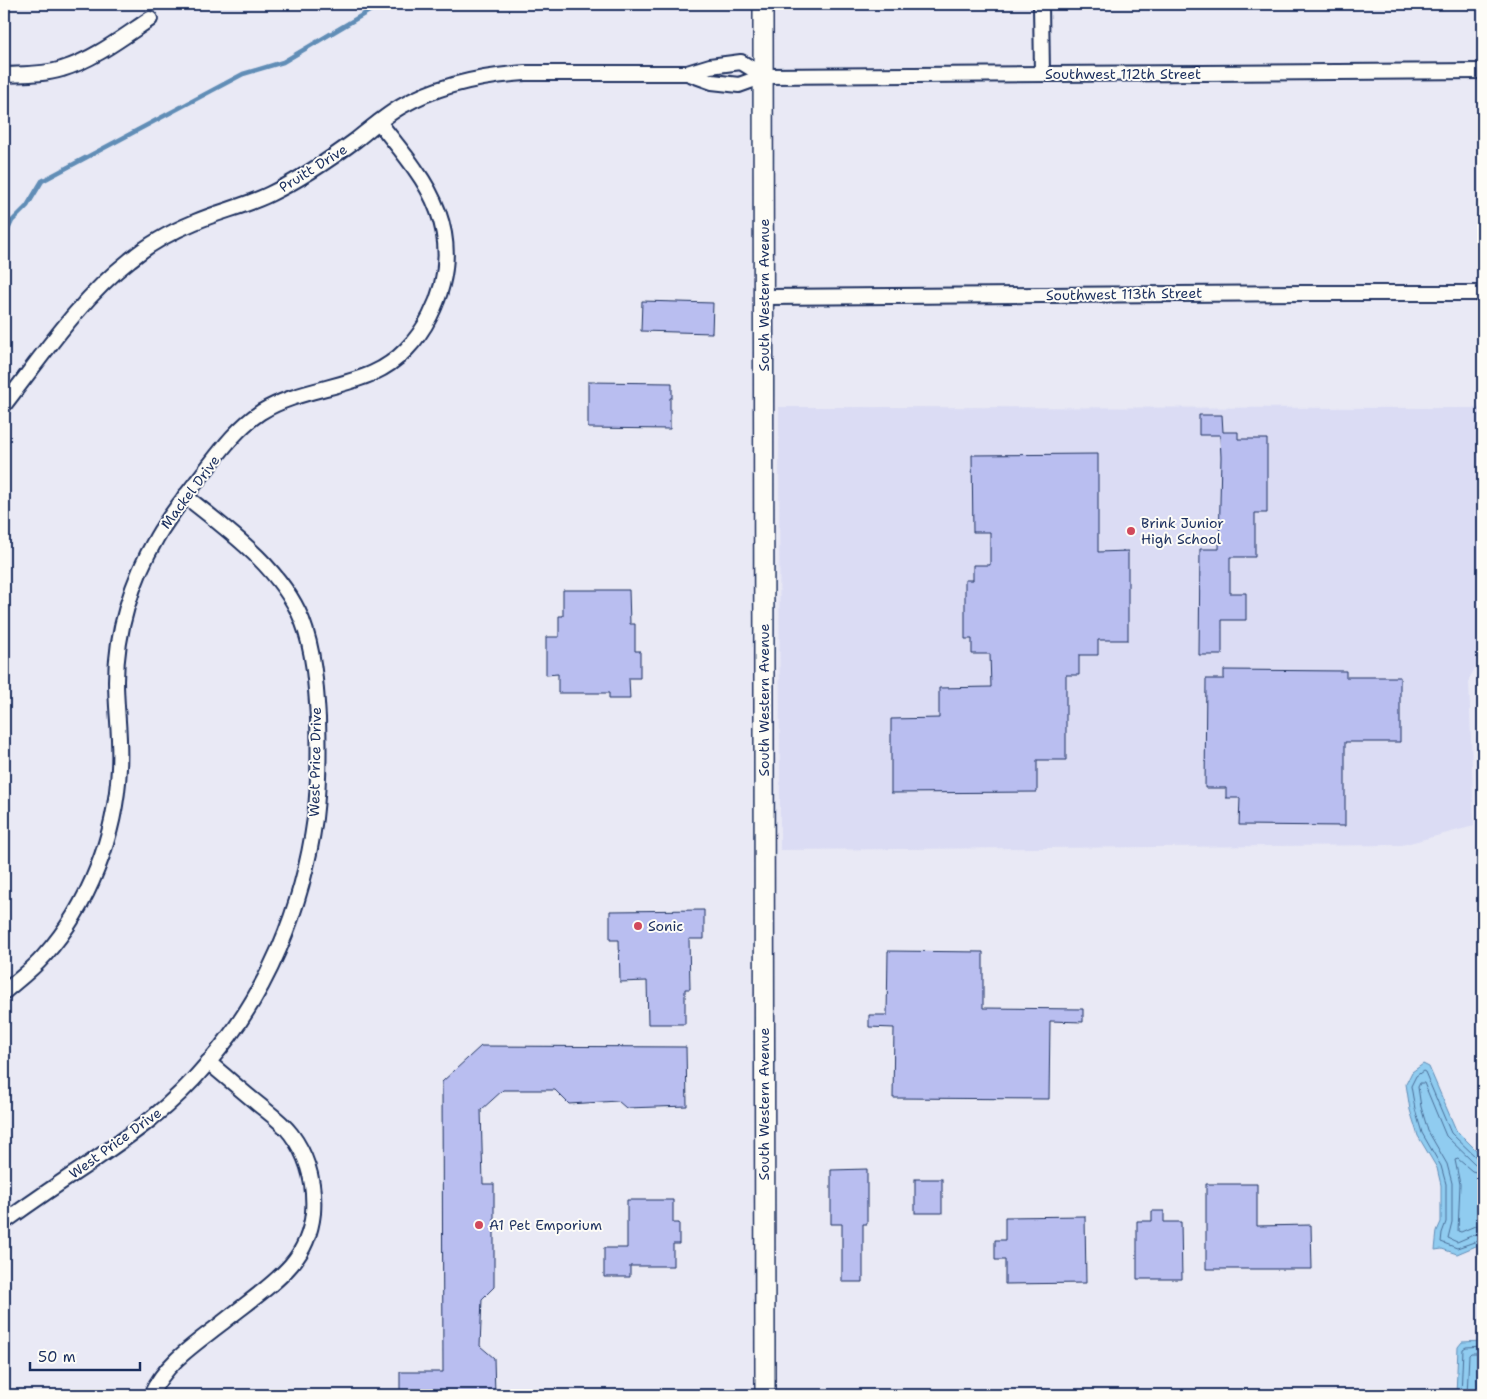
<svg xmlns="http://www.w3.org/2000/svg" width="1487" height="1399" viewBox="0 0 1487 1399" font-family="'Shantell Sans',sans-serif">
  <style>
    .built { fill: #dbdcf4 }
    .water { fill: #90ccf0; stroke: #618db6 }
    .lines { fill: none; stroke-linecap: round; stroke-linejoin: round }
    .shore { stroke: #4a6e98; stroke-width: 1 }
    .stream { stroke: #618db6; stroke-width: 4.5 }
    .building { fill: #b9bef0; stroke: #1b2f5e }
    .minor-casing { stroke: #1b2f5e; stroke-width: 18 }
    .secondary-casing { stroke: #1b2f5e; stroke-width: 22 }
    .minor { stroke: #fdfcf7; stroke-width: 14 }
    .secondary { stroke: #fdfcf7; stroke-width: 19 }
    .poi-dot { fill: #d1495b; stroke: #fdfcf7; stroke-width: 2 }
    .labels { text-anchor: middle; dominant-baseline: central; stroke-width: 4; stroke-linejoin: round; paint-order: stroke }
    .street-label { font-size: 14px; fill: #1b2f5e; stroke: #fdfcf7 }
    .poi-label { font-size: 14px; fill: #1b2f5e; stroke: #fdfcf7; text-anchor: start }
  </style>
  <rect width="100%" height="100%" fill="#e9e9f5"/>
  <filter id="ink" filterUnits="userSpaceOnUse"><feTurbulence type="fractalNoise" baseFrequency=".02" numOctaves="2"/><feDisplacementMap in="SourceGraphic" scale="10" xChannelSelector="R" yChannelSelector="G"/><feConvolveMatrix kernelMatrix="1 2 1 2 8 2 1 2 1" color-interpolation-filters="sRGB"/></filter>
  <g filter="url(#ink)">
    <polygon class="built" points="779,407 1483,408 1483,654 1469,679 1474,826 1402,845 780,850"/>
    <g class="water">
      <polygon points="1423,1064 1429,1067 1456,1130 1483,1157 1483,1243 1457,1254 1442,1249 1435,1250 1437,1231 1441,1222 1441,1185 1437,1168 1418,1136 1410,1110 1406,1084 1412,1072"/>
      <polygon points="1483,1341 1483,1395 1456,1395 1458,1347 1462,1342"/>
    </g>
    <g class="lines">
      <g class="shore">
        <polyline points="1483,1160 1478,1159 1451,1133 1425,1072 1423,1071 1416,1076 1411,1086 1415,1109 1422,1133 1441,1166 1446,1184 1446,1222 1442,1233 1441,1242 1457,1248 1483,1239"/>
        <polyline points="1483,1166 1478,1166 1474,1163 1446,1136 1424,1083 1420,1083 1418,1087 1421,1107 1428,1131 1447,1164 1452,1183 1452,1222 1448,1238 1457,1242 1478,1233 1483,1233"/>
        <polyline points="1483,1174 1472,1171 1458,1159 1455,1160 1460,1184 1458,1231 1461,1232 1475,1226 1483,1225"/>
        <polyline points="1461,1395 1463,1349 1466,1347 1483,1346"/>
        <polyline points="1467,1395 1469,1355 1471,1353 1483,1353"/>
      </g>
      <polyline class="stream" points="4,238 12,221 27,206 42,181 243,74 283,62 381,4"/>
    </g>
    <g class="building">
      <polygon points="642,301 713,303 712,333 641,331"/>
      <polygon points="588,382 672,383 672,398 670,398 670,429 588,428"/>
      <polygon points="1199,415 1222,415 1223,432 1238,432 1238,439 1267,439 1267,513 1255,513 1255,557 1230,557 1230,593 1246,593 1246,620 1222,620 1222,655 1199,655 1200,549 1219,549 1221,457 1220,435 1199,435"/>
      <polygon points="1098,454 1098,552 1128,551 1128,640 1098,640 1098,655 1079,655 1079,675 1066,675 1066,760 1037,760 1037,792 891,793 891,719 939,718 939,688 991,687 990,654 972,654 972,639 965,639 965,580 973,580 973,565 990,565 990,532 973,532 972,455"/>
      <polygon points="563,590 629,590 630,624 635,624 635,651 640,651 640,678 629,678 630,699 609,699 609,693 558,693 558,674 546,675 546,637 559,637 559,616 563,616"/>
      <polygon points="1224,670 1346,671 1346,677 1400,677 1400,742 1345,742 1345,826 1239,825 1240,798 1226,798 1226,788 1205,788 1206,679 1224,679"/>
      <polygon points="704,910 704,939 689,939 690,989 685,989 685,1024 648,1024 647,981 620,982 619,940 610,940 610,911"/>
      <polygon points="888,951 983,952 983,1008 1083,1009 1083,1022 1050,1021 1049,1099 893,1098 894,1028 869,1027 869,1015 887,1015"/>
      <polygon points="481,1046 686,1047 687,1106 626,1108 618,1101 569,1104 555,1090 503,1090 481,1110 483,1184 494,1184 494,1287 482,1299 480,1346 494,1358 495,1395 400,1395 400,1372 443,1372 442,1082"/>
      <polygon points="867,1169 867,1224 863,1224 863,1282 842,1282 842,1224 831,1224 831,1170"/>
      <rect x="915" y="1179" width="27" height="34"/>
      <polygon points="1206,1184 1257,1184 1257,1226 1311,1225 1312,1269 1206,1269"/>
      <polygon points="627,1200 673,1200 673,1223 679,1223 679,1244 673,1244 673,1266 630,1266 630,1277 604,1277 604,1248 627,1248"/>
      <polygon points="1152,1211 1164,1211 1164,1222 1181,1222 1182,1279 1137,1279 1137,1221 1152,1221"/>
      <polygon points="1085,1216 1086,1283 1005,1284 1005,1260 995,1260 995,1240 1005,1240 1005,1217"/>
    </g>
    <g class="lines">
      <defs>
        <g id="minor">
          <polyline points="1041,4 1042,74"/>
          <polyline points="687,73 712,82 739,85 764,76 1483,71"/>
          <path d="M4,75C23,74 43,75 62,69C93,60 123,37 150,19"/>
          <polyline points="764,297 1305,293 1483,293"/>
          <path d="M4,405C43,355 79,300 130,260C149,244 173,231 195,222C220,211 246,206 270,194C301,179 329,160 356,140C371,128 386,115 402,106C440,84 482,76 525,73H687L710,66L741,62L764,76"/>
          <path d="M4,992C17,981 32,970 44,956C89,906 116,835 119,768C121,739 116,710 116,681C116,631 132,580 157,537C169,516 184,498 198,480C217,456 235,429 261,412C295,391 337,389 373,373C398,362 418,340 430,316C456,265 449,216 415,169C404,153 391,138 379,122"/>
          <path d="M4,1222C32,1202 61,1182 90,1163C111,1148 133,1134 152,1118C172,1102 191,1083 207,1064C267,996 303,907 315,818C319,785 319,751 318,718C316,686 314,651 302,620C281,568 228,530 185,496"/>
          <path d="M151,1395C165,1363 195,1344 222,1323C245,1304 272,1287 291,1265C304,1250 311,1232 313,1213C315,1185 308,1157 291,1134C282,1122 269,1113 258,1104C241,1090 225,1076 208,1062"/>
        </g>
        <polyline id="secondary" points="763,4 765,1395"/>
      </defs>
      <use href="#minor" class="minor-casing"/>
      <use href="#secondary" class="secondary-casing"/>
      <use href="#minor" class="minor"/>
      <use href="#secondary" class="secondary"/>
    </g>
  </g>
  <g class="poi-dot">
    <circle cx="1131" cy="531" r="5"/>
    <circle cx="638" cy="926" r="5"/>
    <circle cx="479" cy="1225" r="5"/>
  </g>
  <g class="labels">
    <g class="street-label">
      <text x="1123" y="74">Southwest 112th Street</text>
      <text transform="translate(313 168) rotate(-32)">Pruitt Drive</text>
      <text transform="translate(1124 294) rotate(-1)">Southwest 113th Street</text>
      <text transform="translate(764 295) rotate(-90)">South Western Avenue</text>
      <text transform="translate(190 492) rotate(-53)">Mackel Drive</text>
      <text transform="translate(764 700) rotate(-90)">South Western Avenue</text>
      <text transform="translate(315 762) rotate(-89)">West Price Drive</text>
      <text transform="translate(764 1104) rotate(-90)">South Western Avenue</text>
      <text transform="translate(115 1143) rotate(-36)">West Price Drive</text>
    </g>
    <g class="poi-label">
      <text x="1141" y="523">Brink Junior<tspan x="1141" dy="16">High School</tspan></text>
      <text x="648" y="926">Sonic</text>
      <text x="489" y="1225">A1 Pet Emporium</text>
    </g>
  </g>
  <rect width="1487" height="1399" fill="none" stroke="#fdfcf7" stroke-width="20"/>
  <rect x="10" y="10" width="1467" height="1379" fill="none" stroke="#1b2f5e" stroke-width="2" filter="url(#ink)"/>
  <path d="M30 1362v8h110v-8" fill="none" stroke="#1b2f5e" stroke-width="2.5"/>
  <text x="38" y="1362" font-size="15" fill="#1b2f5e" stroke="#fdfcf7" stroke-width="4" paint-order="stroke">50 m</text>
</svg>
